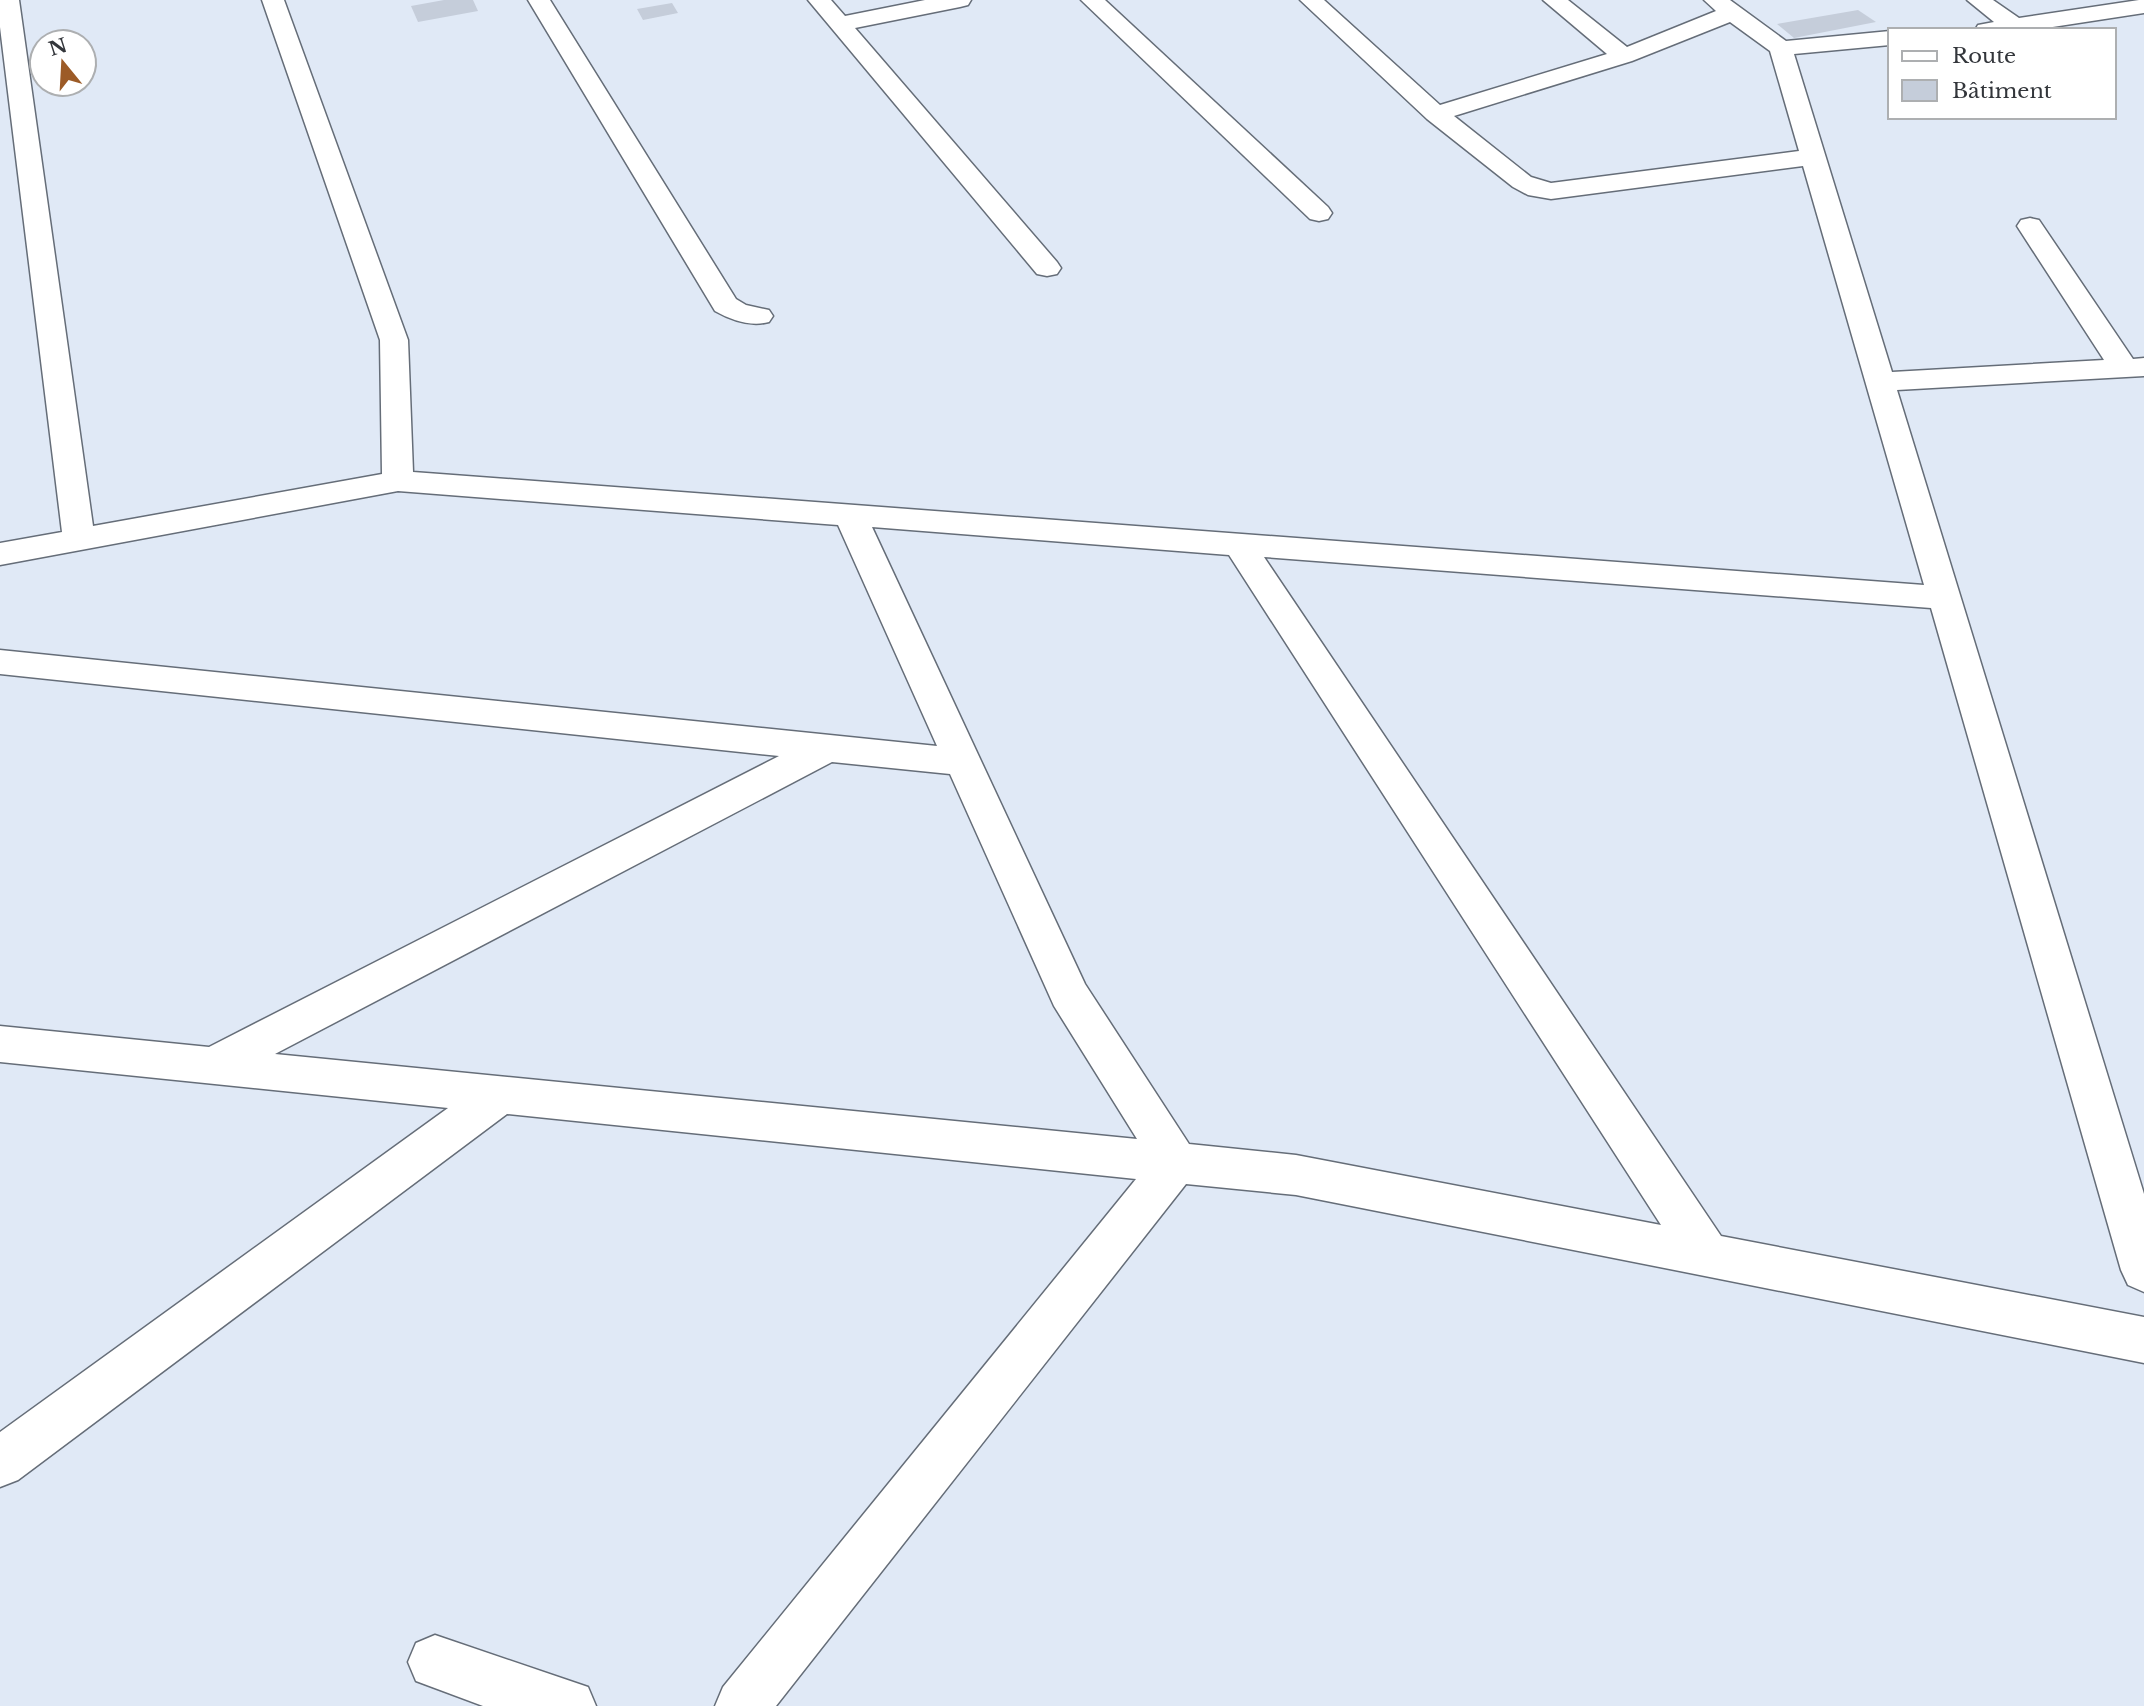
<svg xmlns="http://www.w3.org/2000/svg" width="2144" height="1706" viewBox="0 0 2144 1706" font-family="'Libre Baskerville',serif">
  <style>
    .building { fill: #c5cdda }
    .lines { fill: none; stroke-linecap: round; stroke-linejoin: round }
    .street-casing { stroke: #656d78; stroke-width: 3 }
    .street { fill: #fff; fill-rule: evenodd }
  </style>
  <rect width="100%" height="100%" fill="#e0e9f6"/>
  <g class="building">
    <polygon points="444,0 473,0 478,11 418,22 411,6"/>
    <polygon points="672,3 678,13 643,20 637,9"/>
    <polygon points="1858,10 1876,22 1794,38 1777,24"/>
  </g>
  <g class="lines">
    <defs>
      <g id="street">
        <path d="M0,0H19L93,526L382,474L380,340L262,0H284L408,340L413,472L1924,585L1803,166L1551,199L1528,195L1513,187L1427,119L1300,0H1324L1440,105L1607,54L1543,0H1568L1627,47L1716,11L1704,0H1730L1786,41L1890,31V45L1794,54L1892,372L2104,360L2017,226L2021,220L2030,218L2039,220L2133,359L2144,358V376L1897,390L2144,1194V1292L2128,1285L2121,1270L1931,608L1264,557L1721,1236L2144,1317V1363L1296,1195L1186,1184L776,1706H715L723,1687L1136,1179L507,1114L18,1480L0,1487V1432L448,1108L0,1062V1026L209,1047L779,756L0,674V650L937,746L838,525L398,491L0,565V543L62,532L0,27ZM1730,22L1770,51L1799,151L1551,183L1531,177L1454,116L1632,61ZM872,527L1229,555L1661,1225L1296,1155L1189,1144L1085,984ZM832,762L950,774L1054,1006L1137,1139L275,1054Z"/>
        <path d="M528,0H550L736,299L746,305L769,310L773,316L769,322C751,327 731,320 715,311Z"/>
        <polygon points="808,0 831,0 845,16 925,0 971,0 968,5 960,7 855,28 1057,262 1061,268 1057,274 1047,276 1037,274"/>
        <polygon points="1081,0 1105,0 1328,207 1332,213 1328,219 1319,221 1310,219"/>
        <polygon points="1967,0 1993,0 2019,18 2139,0 2144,0 2144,13 2033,30 1975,30 1978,25 1994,22"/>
        <polygon points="435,1635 588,1687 596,1706 483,1706 416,1681 408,1662 416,1643"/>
      </g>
    </defs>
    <use href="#street" class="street-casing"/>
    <use href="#street" class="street"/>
  </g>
  <rect x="1888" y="28" width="228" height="91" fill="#ffffff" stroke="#adafb1" stroke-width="2"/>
  <rect x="1902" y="51" width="35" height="10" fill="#ffffff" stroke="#adafb1" stroke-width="2"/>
  <text x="1952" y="63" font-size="21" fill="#33363b">Route</text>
  <rect x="1902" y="80" width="35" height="21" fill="#c5cdda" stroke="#adafb1" stroke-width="2"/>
  <text x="1952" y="98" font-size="21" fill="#33363b">Bâtiment</text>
  <g transform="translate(63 63) rotate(342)"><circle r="33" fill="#ffffff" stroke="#adafb1" stroke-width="2"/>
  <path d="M0-5L12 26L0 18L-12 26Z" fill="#9c5b27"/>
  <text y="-10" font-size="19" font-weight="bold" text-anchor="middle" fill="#33363b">N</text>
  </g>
</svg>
